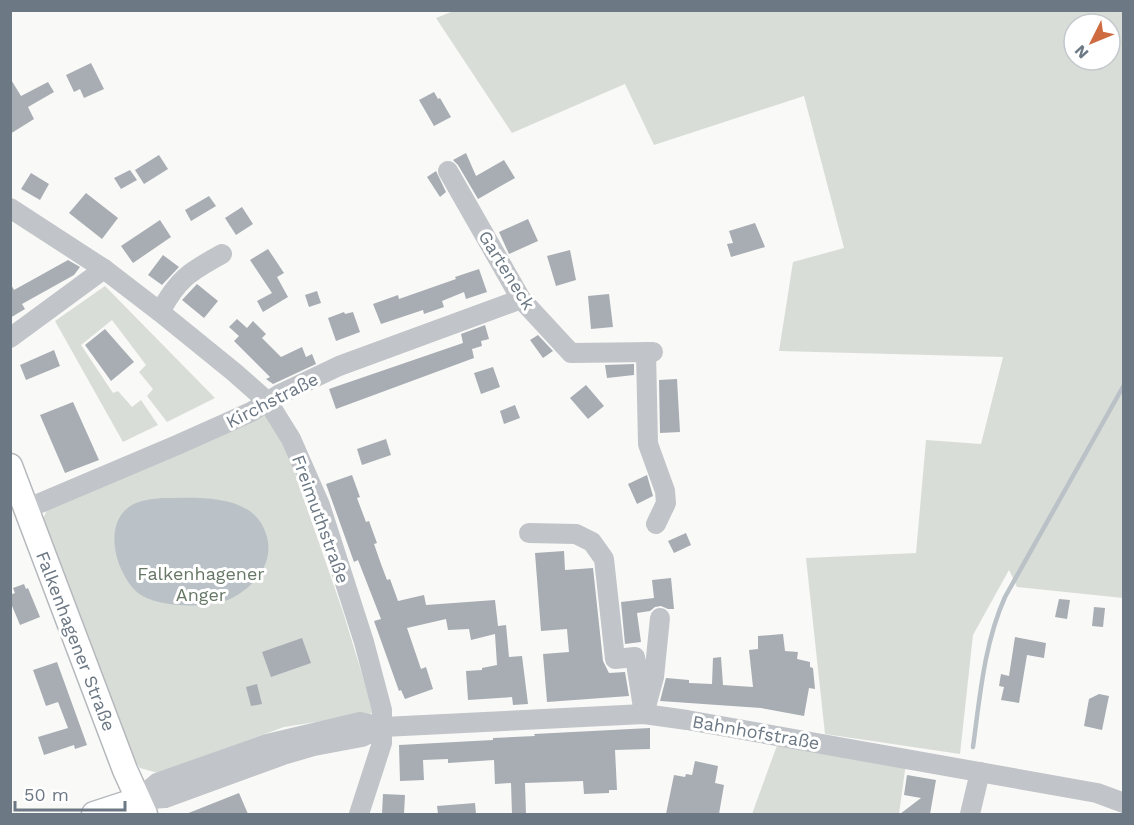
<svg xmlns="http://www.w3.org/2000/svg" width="1134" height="825" viewBox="0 0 1134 825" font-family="'Work Sans',sans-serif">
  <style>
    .green { fill: #d9ddd7; fill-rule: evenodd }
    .water { fill: #bac2c7 }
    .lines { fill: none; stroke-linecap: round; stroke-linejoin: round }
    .stream { stroke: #bac2c7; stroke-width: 4.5 }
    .building { fill: #a7adb3 }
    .major-casing { stroke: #b5b8bc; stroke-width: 27 }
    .minor { stroke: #c1c4c8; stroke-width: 20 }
    .major { stroke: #fff; stroke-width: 24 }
    .labels { text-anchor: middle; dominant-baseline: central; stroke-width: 6; stroke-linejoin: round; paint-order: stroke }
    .street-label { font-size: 18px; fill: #6c7884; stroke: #fff }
    .park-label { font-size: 18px; fill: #677766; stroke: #fff }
  </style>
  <rect width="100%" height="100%" fill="#f9f9f7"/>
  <g class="green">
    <path d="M456,10L1123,11V598L1017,587L1009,570L973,635L960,754L825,734L806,558L916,553L926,440L981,444L1003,357L779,351L793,262L844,248L804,96L654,145L625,84L512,133L436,18ZM1074,24H1110V60H1074Z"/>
    <polygon points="105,286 215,398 167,422 147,396 153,389 139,372 146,365 112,320 81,345 113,393 118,391 132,407 141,400 158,425 123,442 55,321"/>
    <polygon points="265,415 280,430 343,612 374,713 284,727 158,773 140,768 131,755 43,519 48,507"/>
    <polygon points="779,740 906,763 899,814 752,814"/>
  </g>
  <path class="water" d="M162,498C196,498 253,492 266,534C270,545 269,558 263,569C257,581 243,593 230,599C209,609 157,608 138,593C116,574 101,523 132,505C141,500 152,499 162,498Z"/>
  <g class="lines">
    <path class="stream" d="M973,747C980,696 984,644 1005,597L1124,385"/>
  </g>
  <g class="building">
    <polygon points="91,63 104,89 84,98 80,89 74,92 66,75"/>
    <polygon points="10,78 21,96 48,82 54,92 28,107 34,119 10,134"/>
    <polygon points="434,92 438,99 440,98 451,117 434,126 419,100"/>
    <polygon points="466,153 476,176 504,160 515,178 478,199 458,165 453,160"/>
    <polygon points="159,155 168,169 144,184 135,170"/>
    <polygon points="130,170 137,180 121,189 114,178"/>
    <polygon points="436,171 446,192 440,197 427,177"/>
    <polygon points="31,173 49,184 40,200 21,189"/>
    <polygon points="86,193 118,218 102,239 69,213"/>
    <polygon points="209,196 216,206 191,221 185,210"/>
    <polygon points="242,207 253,224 236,235 225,218"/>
    <polygon points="528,219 538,241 509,254 499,232"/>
    <polygon points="160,220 171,237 133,263 121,246"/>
    <polygon points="755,223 765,247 731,257 727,244 733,243 729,231"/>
    <polygon points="268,249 284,273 277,277 288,297 263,312 257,301 272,293 250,260"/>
    <polygon points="570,250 576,280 556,286 547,256"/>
    <polygon points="163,255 179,267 162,285 148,275"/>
    <polygon points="68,260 80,267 74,275 22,304 25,309 10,318 10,283 14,290"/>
    <polygon points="479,269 487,292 466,299 464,292 442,301 444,307 424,314 423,310 381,324 373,304 398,295 399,299 456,279 455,277"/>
    <polygon points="197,284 218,301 204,318 182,300"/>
    <polygon points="317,291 321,303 309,307 305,295"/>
    <polygon points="609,294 613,327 591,329 588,296"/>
    <polygon points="344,312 345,314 353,312 360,332 336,341 328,318"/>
    <polygon points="237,319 247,328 253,321 266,334 262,338 281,357 302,347 306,357 312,354 316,364 273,384 266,379 270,377 234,341 239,336 229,327"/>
    <polygon points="485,325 489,339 481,341 482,346 472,349 474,358 336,409 329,389 463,343 461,334"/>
    <polygon points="105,329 134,362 111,381 85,345"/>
    <polygon points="538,335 553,351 543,358 530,340"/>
    <polygon points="54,350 60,366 26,380 20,365"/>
    <polygon points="634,364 634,375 607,378 605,365"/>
    <polygon points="493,367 500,387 481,394 474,373"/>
    <polygon points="677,379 680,432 660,433 659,380"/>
    <polygon points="586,385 604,406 588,419 570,398"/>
    <polygon points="73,402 99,460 65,473 40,415"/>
    <polygon points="515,405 520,418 504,424 500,411"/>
    <polygon points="386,439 391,455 362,465 357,449"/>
    <polygon points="352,475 360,497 357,498 366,522 369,521 377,543 374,544 381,564 387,580 390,579 398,601 424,595 426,605 495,600 498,626 506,625 509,657 522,656 528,704 513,705 512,697 468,700 466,671 482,670 482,668 497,665 495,634 471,640 469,629 448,630 446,619 407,628 421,669 426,667 433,689 405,699 401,690 399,691 374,621 381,619 358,560 354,562 326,484"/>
    <polygon points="647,475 653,496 637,504 628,484"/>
    <polygon points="686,533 691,545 674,553 668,541"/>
    <polygon points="564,551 565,570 593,568 603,661 609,673 625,672 629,696 547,702 543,654 569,652 567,629 541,631 535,553"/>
    <polygon points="671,578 674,609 668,609 661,606 655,607 650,611 637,613 641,642 625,644 621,602 654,598 652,580"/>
    <polygon points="24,584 26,589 28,588 40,617 20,625 10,601 10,595 15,593 13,588"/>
    <polygon points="1059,599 1070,600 1067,619 1055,617"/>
    <polygon points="1094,607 1105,608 1103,627 1092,626"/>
    <polygon points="783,634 785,651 798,652 797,659 810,662 810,667 813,668 815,689 809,688 804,716 761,708 660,701 666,678 689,680 689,683 712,684 713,658 721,657 723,685 753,687 749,650 758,649 758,636"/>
    <polygon points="1015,637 1046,643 1044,658 1027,655 1019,703 1001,700 1004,687 999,686 1001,674 1009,676"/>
    <polygon points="302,638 311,663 271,677 262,652"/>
    <polygon points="57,662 87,745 75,749 74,745 44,755 38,737 68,728 58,702 46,706 33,670"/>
    <polygon points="257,684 262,704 251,706 246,687"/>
    <polygon points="1099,694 1109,696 1102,730 1084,726 1089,699"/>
    <polygon points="650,728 650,749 615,750 617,790 609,790 609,793 584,794 583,781 525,783 526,814 512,814 511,783 495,784 494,760 448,763 448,759 423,760 424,780 400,781 399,745 493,740 493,738 535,736 534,734"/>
    <polygon points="695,761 718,766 715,783 724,785 719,814 666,814 674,775 685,777 686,774 692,775"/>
    <polygon points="907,775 936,780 930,814 900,814 921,798 904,795"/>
    <polygon points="239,793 248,814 186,814"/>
    <polygon points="383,794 405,795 404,814 382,814"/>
    <polygon points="475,803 476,814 438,814 437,806"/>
  </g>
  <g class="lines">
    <defs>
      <g id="major">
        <polyline points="10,466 125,770 145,814"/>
        <polyline points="94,814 137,800"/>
      </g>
    </defs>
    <use href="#major" class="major-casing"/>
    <g class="minor">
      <polyline points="448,171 521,299 571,353 653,352"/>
      <polyline points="10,208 104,269 160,312 234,372 268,402 291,439 320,505 364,642 382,710 382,743 359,814"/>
      <path d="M160,312C178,279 189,272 222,254"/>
      <polyline points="10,338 104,269"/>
      <polyline points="646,352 648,444 665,491 666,503 656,524"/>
      <polyline points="26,509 177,445 251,412 280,394 339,366 521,299"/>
      <polyline points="529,533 576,534 592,542 604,559 615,659 635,657 644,714 654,677 660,618"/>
      <polyline points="137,800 157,783 267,744 360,722 383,727 644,714 687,720 1097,793 1124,803"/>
      <polyline points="137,800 165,798 283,755 314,746 362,737 383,727"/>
      <polyline points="970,814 980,772"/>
    </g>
    <use href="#major" class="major"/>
  </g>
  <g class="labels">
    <g class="street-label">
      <text transform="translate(507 270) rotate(58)">Garteneck</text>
      <text transform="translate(272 400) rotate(-27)">Kirchstraße</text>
      <text transform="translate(321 519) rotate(70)">Freimuthstraße</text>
      <text transform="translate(76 641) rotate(69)">Falkenhagener Straße</text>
      <text transform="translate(756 732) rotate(10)">Bahnhofstraße</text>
    </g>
    <g class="park-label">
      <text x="201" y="573">Falkenhagener<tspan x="201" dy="21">Anger</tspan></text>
    </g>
  </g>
  <rect width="1134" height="825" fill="none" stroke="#6c7884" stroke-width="24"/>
  <g transform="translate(1092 42) rotate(227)"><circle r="28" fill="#ffffff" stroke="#c4c9ce" stroke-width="1.5"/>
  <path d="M0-4.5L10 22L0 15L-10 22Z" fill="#cf6b41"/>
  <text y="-9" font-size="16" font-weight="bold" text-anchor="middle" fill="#6c7884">N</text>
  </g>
  <path d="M15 801v9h110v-9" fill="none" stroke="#6c7884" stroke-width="3"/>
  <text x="24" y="801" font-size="18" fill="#6c7884" stroke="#ffffff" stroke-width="4.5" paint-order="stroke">50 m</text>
</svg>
